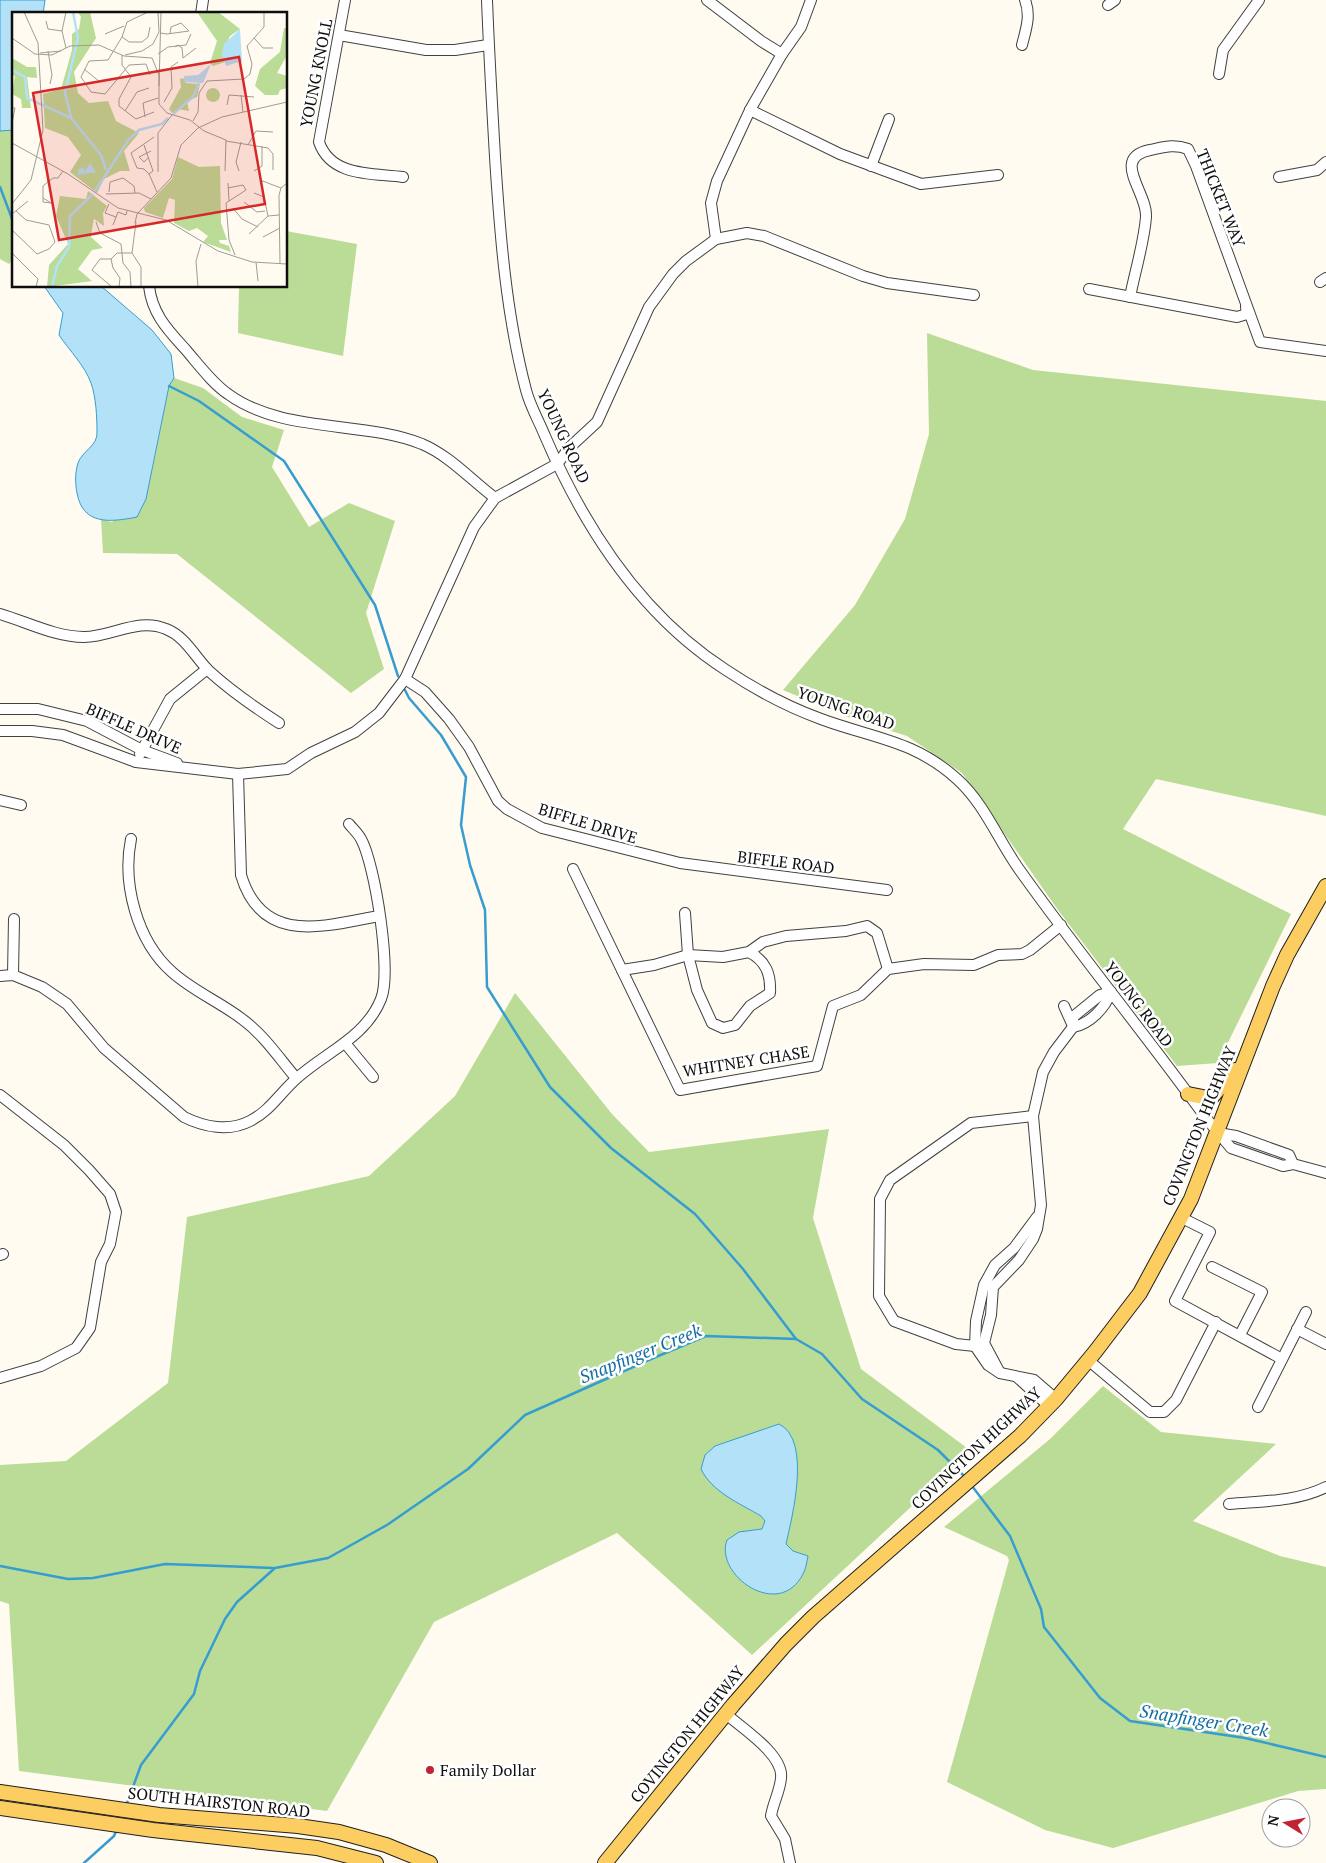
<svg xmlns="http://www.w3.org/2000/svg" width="1326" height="1863" viewBox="0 0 1326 1863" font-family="'PT Serif',serif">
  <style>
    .forest { fill: #badc96 }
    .water { fill: #b3e2f8; stroke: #379dd1 }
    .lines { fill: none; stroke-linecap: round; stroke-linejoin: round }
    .stream { stroke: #379dd1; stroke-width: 2.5 }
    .minor-casing { stroke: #414141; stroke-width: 12 }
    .major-casing { stroke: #1f1f1f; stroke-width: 16 }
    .minor { stroke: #fff; stroke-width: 10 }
    .major { stroke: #fcce62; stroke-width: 14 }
    .poi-dot { fill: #c32233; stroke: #fff; stroke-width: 2 }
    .labels { text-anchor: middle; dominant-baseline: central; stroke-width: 5; stroke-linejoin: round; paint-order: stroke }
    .street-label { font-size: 16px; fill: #0e0e0e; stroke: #fff }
    .poi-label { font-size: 16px; fill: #0e0e0e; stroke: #fff; text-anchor: start }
    .water-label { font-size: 18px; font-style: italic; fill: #136ea4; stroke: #fff }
    .inset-river { fill: none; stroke: #b3e2f8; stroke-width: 2.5 }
    .inset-road { fill: none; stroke: #9f9c96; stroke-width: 1 }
    .view { fill: #d62828; fill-opacity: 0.15; stroke: #d62828; stroke-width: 2.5 }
    .inset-edge { fill: none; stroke: #0e0e0e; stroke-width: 2.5 }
  </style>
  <rect width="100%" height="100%" fill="#fffbf0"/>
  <g class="forest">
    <polygon points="14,130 14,258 9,264 0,259 0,131"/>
    <polygon points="286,231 357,244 343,356 238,333 239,286 286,286"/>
    <polygon points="927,333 1033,370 1326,401 1326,816 1156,779 1123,829 1291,914 1218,1063 1177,1066 1058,910 962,773 907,736 850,718 783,690 855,605 905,519 929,434"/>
    <polygon points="174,378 203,388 242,417 284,430 272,467 309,527 349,503 395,521 366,613 384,669 351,693 177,554 103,553 101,519 112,522 152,471 169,386"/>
    <polygon points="515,993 612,1114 649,1152 829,1129 813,1218 861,1369 971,1451 752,1655 617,1533 434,1622 327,1811 19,1771 9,1604 0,1601 0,1465 66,1461 168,1383 187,1217 369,1176 455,1096"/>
    <polygon points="1103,1386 1161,1432 1276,1444 1193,1521 1280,1556 1326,1567 1326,1789 1298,1791 1113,1848 1045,1830 947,1782 1009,1560 1007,1556 944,1527 1050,1439"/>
  </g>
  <g class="water">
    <polygon points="0,0 45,0 43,14 14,14 14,130 0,131"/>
    <path d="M44,286H101L152,330L171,354L174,378L169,386L146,499L137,517C111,522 83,526 77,493C75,483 75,473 78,463C82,451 98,446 97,432C97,417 96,397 91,383C85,366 69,350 59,335L63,313Z"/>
    <path d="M779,1424C812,1440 792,1517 786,1544L793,1551L808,1556C807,1561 806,1569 803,1574C779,1621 714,1575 727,1540L739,1532L762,1529L765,1521L761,1516C739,1503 712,1492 701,1469L705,1455L715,1446Z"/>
  </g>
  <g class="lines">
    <g class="stream">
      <polyline points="0,187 14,224"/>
      <polyline points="169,386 199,401 284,461 375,605 398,676"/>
      <polyline points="405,690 409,698 441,735 466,777 461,825 470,865 485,910 487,987 550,1087 611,1148 695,1214 743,1269 796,1339"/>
      <polyline points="972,1486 1010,1536 1041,1609 1044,1627 1100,1698 1130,1721 1245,1738 1326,1757"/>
      <polyline points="0,1566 68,1579 93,1578 165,1564 273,1568"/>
      <polyline points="126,1806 141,1765 194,1694 200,1671 225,1619 237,1602 275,1568 328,1558 387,1525 468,1469 525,1415 651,1359 706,1336 796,1339 822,1354 862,1399 938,1450 965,1477"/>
      <polyline points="84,1863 114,1836 117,1829"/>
    </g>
    <defs>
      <g id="minor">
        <path d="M345,0L319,142C331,177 372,173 403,177"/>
        <path d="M487,0C489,52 492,105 495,157C500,235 506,314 526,390C530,406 539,421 545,436C584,527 642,616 726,670C756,690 788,707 821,719C872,738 914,740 957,779C985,804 999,842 1021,872C1081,956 1146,1035 1206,1118L1231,1148L1283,1166L1293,1164L1326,1173"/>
        <polyline points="707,0 761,41 782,54"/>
        <polyline points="1108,5 1115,0"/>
        <polyline points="201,14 203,0"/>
        <polyline points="339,35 426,50 455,50 488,45"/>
        <path d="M1022,45C1026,29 1031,16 1025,0"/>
        <polyline points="1219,74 1223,50 1259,0"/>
        <polyline points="750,110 840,154 921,184 998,175"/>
        <polyline points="871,166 889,119"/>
        <polyline points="1279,177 1317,170 1326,162"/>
        <polyline points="716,239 711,203 717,181 750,110 782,54 801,27 811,0"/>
        <polyline points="1320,282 1326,278"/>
        <path d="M149,286C152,314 168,330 186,350C199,365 212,383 228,394C283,434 362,420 422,444C450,456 471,480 495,498"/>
        <polyline points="1089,289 1237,317 1247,314 1246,307"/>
        <path d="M1130,297C1135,271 1144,243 1146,217C1148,193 1110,158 1150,150C1165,147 1174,144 1188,149L1196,166L1260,342L1326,351"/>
        <path d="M0,614C27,622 56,637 84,637C112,637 138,617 166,629C185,636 195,657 209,671C231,691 254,707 279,723"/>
        <polyline points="405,679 425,692 449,719 469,747 498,801 507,809 542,828 680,863 887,890"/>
        <polyline points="0,709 38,709 87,721 142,750 177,763"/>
        <polyline points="0,731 32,731 63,735 136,762 238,774 287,769 311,753 355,732 379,713 405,679 474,527 495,498 557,464 570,447 597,422 649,307 673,274 686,261 716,239 747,233 764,236 863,276 887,283 974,295"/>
        <polyline points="140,754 170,699 207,669"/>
        <path d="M238,774L241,875C262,946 324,926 379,916"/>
        <polyline points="0,800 21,805"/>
        <path d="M131,839C122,884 137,941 172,972C193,991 220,1002 242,1019C264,1035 279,1058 296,1078"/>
        <polyline points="573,869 680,1090 817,1066 833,1006 861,995 888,969 924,964 974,965 998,955 1022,954 1030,950 1061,925"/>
        <path d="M685,913L688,955L697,990L712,1023L723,1028L735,1025L750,1006L770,993C771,974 766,961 749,952"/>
        <polyline points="622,970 654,965 688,955 723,957 749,952 763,942 786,936 846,931 867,926 877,933 888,969"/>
        <polyline points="13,975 14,919"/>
        <path d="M0,976L13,975L42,987L67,1004L104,1048L184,1117C204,1127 229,1132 250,1121C270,1111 280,1093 297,1078C326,1052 366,1037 381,999C392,972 375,864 361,839C358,833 353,829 349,824"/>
        <polyline points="1064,1006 1073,1026"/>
        <path d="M1073,1027C1090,1024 1105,1008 1111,992"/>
        <polyline points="345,1043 373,1077"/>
        <polyline points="0,1095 64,1145 89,1170 110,1194 116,1212 110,1244 101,1262 90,1328 76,1348 41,1366 0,1378"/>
        <polyline points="1218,1133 1236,1136 1289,1155 1293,1164"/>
        <polyline points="1037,1217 1014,1248 995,1265 984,1285 976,1321 975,1346 988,1365 1000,1373 1034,1380 1056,1399"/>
        <polyline points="1182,1218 1210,1232 1175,1301 1282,1359"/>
        <polyline points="0,1255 3,1254"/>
        <polyline points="1212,1267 1262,1292 1240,1335"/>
        <polyline points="1297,1329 1326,1344"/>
        <polyline points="984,1343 975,1346 956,1344 894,1321 879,1296 880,1199 890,1180 971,1123 1033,1116"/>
        <polyline points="1088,1360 1150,1412 1164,1412 1176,1400 1216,1322"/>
        <polyline points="1000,1373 984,1343 991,1315 993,1287 1019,1260 1033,1239 1037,1229 1041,1205 1033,1116 1043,1072 1054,1052 1073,1027 1073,1017 1100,995 1111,992"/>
        <polyline points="1017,1377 1049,1406"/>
        <polyline points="1258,1407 1306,1312"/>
        <path d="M1229,1504C1261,1501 1296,1502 1326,1487"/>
        <path d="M726,1714C742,1728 784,1755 781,1778C780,1791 773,1803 771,1816L785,1839L790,1863"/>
      </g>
      <g id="major">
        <polyline points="1188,1094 1208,1098 1212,1097 1235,1070"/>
        <polyline points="0,1792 159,1815 298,1826 339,1832 386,1845 430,1863"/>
        <polyline points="0,1808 153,1830 317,1848 376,1863"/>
        <polyline points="605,1863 733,1705 786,1644 813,1617 1020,1436 1056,1399 1095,1352 1140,1293 1191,1199 1273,986 1287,955 1326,886"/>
      </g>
    </defs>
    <use href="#minor" class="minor-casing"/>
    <use href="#major" class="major-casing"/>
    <use href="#minor" class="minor"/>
    <use href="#major" class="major"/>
  </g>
  <circle class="poi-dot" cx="430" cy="1770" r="5"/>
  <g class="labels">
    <g class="street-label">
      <text transform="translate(316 73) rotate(-79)">YOUNG KNOLL</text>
      <text transform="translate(1221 198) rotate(68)">THICKET WAY</text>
      <text transform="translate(564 436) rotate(65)">YOUNG ROAD</text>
      <text transform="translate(846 708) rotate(19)">YOUNG ROAD</text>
      <text transform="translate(134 728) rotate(24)">BIFFLE DRIVE</text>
      <text transform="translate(588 823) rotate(17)">BIFFLE DRIVE</text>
      <text transform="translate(786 862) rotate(7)">BIFFLE ROAD</text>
      <text transform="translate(1139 1004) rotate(53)">YOUNG ROAD</text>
      <text transform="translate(746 1061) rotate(-9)">WHITNEY CHASE</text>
      <text transform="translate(1199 1126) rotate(-68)">COVINGTON HIGHWAY</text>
      <text transform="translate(976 1448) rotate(-43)">COVINGTON HIGHWAY</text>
      <text transform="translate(687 1734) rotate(-51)">COVINGTON HIGHWAY</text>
      <text transform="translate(219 1802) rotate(6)">SOUTH HAIRSTON ROAD</text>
    </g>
    <g class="poi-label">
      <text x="440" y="1770">Family Dollar</text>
    </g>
    <g class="water-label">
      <text transform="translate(640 1353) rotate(-22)">Snapfinger Creek</text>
      <text transform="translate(1204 1720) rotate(9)">Snapfinger Creek</text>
    </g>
  </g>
  <g transform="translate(12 12)">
    <rect width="275" height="275" fill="#fffbf0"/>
    <path d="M66,0H78L84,26L62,60L66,81L77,91L96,89L104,109L127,121L112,139L118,159H108L92,167L85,181L58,160L69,143L56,125L33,116L31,82L49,77L60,38V22L67,17L69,5ZM185,0H206L228,17L218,24L210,42L213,50L201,54L198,51L205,29ZM272,16H275V43L265,61L275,64V76L268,78L266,83H253L243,74L248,57L268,40ZM0,46L15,55H24L25,66L15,65L19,96H10L9,87L0,82L3,64L0,63ZM171,66L174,71L188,72L185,85L175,89L177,99L166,97L160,101L157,97L169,75L168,67ZM194 83a7 7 0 1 1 14 0a7 7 0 1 1-14 0ZM166,145L187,155L208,154L209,211L215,228H207L208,231L217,234L219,240L191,230L196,224L185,216L177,219L162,211L163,188L157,186L151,206L133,200L132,196L160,167ZM76,179L95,194L91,201L92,214L82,207L80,217L79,225L91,236L80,238L66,257L80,269L35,275L37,253L56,232L44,204L48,184L74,187Z" fill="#badc96"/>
    <path d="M228,17L230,49L214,54L210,42L212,32ZM199,52L191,71L172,70V64L186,63ZM78,151L84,160L66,163V158L71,155L73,159Z" fill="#b3e2f8"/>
    <path class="inset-river" d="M0,58L13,65L15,86L59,106L89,143L94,158M161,102L181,85L187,71M59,105L53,81L66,26L61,0M83,179L117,127L127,118L150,112L156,106M40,275L45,254L57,235L58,204L81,182"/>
    <path class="inset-road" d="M136,0L115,10L110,25L96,48L77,49L69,65L79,80L93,82L117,53L134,52L138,63M34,9L36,17L50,19M148,21L155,22L177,19L169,11L159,15L158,22M93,22L112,14M110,25L117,30H130L136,25L138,15M0,26L23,42L40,43L58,34L87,33L112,44L140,46L147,63V92L155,101L178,108L192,119L214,128L213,159M242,26L251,36H261M163,35L166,33L170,36L171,46L184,36M54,36L50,19L54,0M36,39L40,63L38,72M28,41L49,39M146,42L156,35L174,33L179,22M110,43V53L119,65M113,43L130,39L141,32L147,20L146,0M72,57L88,70M119,65L107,87V94L124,107L142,100M147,74L149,0M229,83L231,100M152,90L160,76L159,55L166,50M215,93L217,83L242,85M0,96H3L0,111M113,99L125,80L137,76M133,105L131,91L146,86M181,109L186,100L187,81L195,69L232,67L238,62L240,52L235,34L252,15V0M142,125L119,141L125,156L132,157L137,162L145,180M214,129L256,136L261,142V158M0,131L56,162L106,196L154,208L206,239L240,250L275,252M132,133L141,159L137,162M236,133L244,119L261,120M136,146L132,150L127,145L139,139M227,159L224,150L229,130M242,159L250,154V134M146,160V121L160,103M248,168L269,176M216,171L217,189M216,176L231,173L234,178L214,191L217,228L223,243M97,180L98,170L111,166L122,174L123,181M242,181L252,185L256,204M94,182L127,181L139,187M31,186L39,191L31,190V174L41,166H46L51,159M232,190L245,200L253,199M0,192L19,168L31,118L26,31L12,0M97,192L93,201L104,205M221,196L230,207L246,215M0,202L16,189M84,210L88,221L109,232L111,251L118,260L119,275M124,210L120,241L129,255V275M123,211L125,202L159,166L169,133L186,116L210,105L275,90M101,213L106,200L114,203L115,199M0,218L25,242L37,237L43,230L37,213L14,208L4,199M237,222L256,204L267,203M251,225L268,216M0,241L26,267L24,275M99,247H88L80,258L100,275M244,250L246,269M268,252L267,183L269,176L275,171M107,275L108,266L101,256L99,247L105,241H120M186,275L184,249L189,232"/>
    <path class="view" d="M227,45L253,192L47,228L21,81Z"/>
    <rect width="275" height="275" class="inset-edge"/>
  </g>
  <g transform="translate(1286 1823) rotate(280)"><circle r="24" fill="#ffffff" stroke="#9f9f9f"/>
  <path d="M0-4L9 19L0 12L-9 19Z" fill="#c32233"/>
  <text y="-8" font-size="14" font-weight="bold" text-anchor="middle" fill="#0e0e0e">N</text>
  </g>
</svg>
